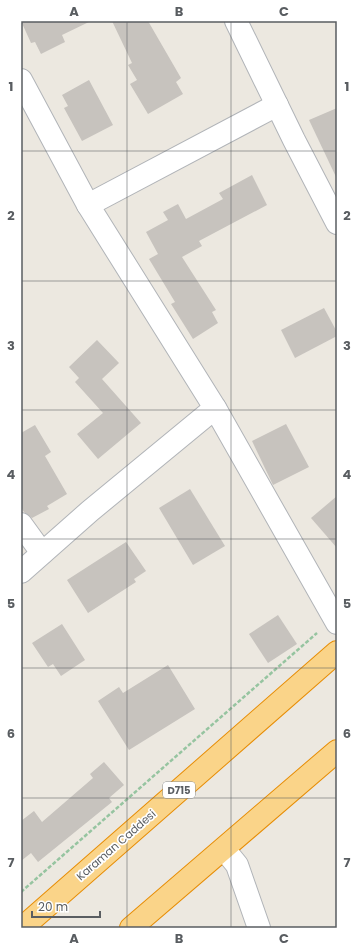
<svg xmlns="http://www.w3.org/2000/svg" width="358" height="949" font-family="Poppins,sans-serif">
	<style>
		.building { fill: #c7c3be }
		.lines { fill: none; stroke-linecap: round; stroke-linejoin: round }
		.minor-casing { stroke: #b1b4b8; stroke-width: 24 }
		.highway-casing { stroke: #e78d05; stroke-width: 24 }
		.path { stroke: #96c4a0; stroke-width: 2.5; stroke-dasharray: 4 2; stroke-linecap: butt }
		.minor { stroke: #fff; stroke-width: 22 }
		.highway { stroke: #fad489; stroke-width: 22 }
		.grid { fill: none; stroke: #595d61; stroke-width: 1; stroke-opacity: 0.55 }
		.labels { text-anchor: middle; stroke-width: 3.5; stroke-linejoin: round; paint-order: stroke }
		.shield { fill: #fff; stroke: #8b8e90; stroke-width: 1 }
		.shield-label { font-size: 10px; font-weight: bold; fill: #595d61 }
		.street-label { font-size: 11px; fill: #595d61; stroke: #fff }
		.neatline { fill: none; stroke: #595d61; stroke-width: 1.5 }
		.grid-label { font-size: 13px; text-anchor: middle; font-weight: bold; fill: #595d61 }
	</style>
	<rect width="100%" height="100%" fill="#ece8e0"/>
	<g class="building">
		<polygon points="21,21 91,21 62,35 65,42 41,54 35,42 31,43"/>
		<polygon points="112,21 148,21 181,78 176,82 183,94 148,114 130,84 137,80 128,65 132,63"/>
		<polygon points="89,80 113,125 82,141 64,108 68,106 62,95"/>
		<polygon points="337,108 337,179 309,120"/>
		<polygon points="252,175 267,205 199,241 202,246 182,257 216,310 212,312 218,323 193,339 171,304 175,302 149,259 158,254 146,232 168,220 163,212 178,204 186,219 223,199 219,193"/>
		<polygon points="324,308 337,332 337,336 295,358 281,330"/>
		<polygon points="97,340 119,363 102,379 141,423 98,459 77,434 103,413 75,382 79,378 69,367"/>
		<polygon points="286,424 309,467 273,485 252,441"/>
		<polygon points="35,425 51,452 45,456 67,494 47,506 49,509 32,518 24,512 21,507 21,433"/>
		<polygon points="190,489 225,546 193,565 159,508"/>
		<polygon points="337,496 337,548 311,518"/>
		<polygon points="126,542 146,571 134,579 136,582 88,613 67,580"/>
		<polygon points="278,615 297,644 268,663 249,634"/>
		<polygon points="62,624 85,660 61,676 53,664 48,667 32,643"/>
		<polygon points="168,665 195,709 129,750 98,701 119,687 123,693"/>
		<polygon points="104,762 124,785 109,798 112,802 38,862 31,853 21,861 21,821 34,811 42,822 93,778 90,774"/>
	</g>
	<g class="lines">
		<g class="minor-casing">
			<g id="minor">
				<polyline points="236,21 294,140 337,223"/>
				<polyline points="21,80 88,205 215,408 337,623"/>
				<polyline points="88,205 277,105"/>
				<polyline points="21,524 42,553"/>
				<polyline points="21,572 90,511 215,408"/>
				<polyline points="224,849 237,865 259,928"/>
			</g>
		</g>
		<g class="highway-casing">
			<g id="highway">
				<polyline points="22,928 337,652"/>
				<polyline points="131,928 337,751"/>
			</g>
		</g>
		<polyline class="path" points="21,892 317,633"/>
		<use href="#minor" class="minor"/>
		<use href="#highway" class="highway"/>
	</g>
	<path class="grid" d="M127,21V928M231,21V928M21,151H337M21,281H337M21,410H337M21,539H337M21,668H337M21,798H337"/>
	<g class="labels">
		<rect class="shield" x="163" y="782" width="32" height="16" rx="3"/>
		<g class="shield-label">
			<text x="179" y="794">D715</text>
		</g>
		<g class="street-label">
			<text transform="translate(116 845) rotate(-41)" y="4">Karaman Caddesi</text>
		</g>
	</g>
	<rect width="358" height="949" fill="none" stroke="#ffffff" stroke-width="44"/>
	<path d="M32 911v6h68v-6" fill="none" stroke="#595d61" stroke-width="2"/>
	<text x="38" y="911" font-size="12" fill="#595d61" stroke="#ffffff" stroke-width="3" paint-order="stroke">20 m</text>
	<rect x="22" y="22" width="314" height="905" class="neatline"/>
	<g class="grid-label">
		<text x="74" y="16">A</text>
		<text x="179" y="16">B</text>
		<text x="284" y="16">C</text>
		<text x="11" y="91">1</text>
		<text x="347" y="91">1</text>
		<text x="11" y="220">2</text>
		<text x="347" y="220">2</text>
		<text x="11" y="350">3</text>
		<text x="347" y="350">3</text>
		<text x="11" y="479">4</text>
		<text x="347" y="479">4</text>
		<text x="11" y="608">5</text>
		<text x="347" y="608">5</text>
		<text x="11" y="738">6</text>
		<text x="347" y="738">6</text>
		<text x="11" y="867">7</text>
		<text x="347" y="867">7</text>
		<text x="74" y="943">A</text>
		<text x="179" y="943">B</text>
		<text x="284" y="943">C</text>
	</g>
</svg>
